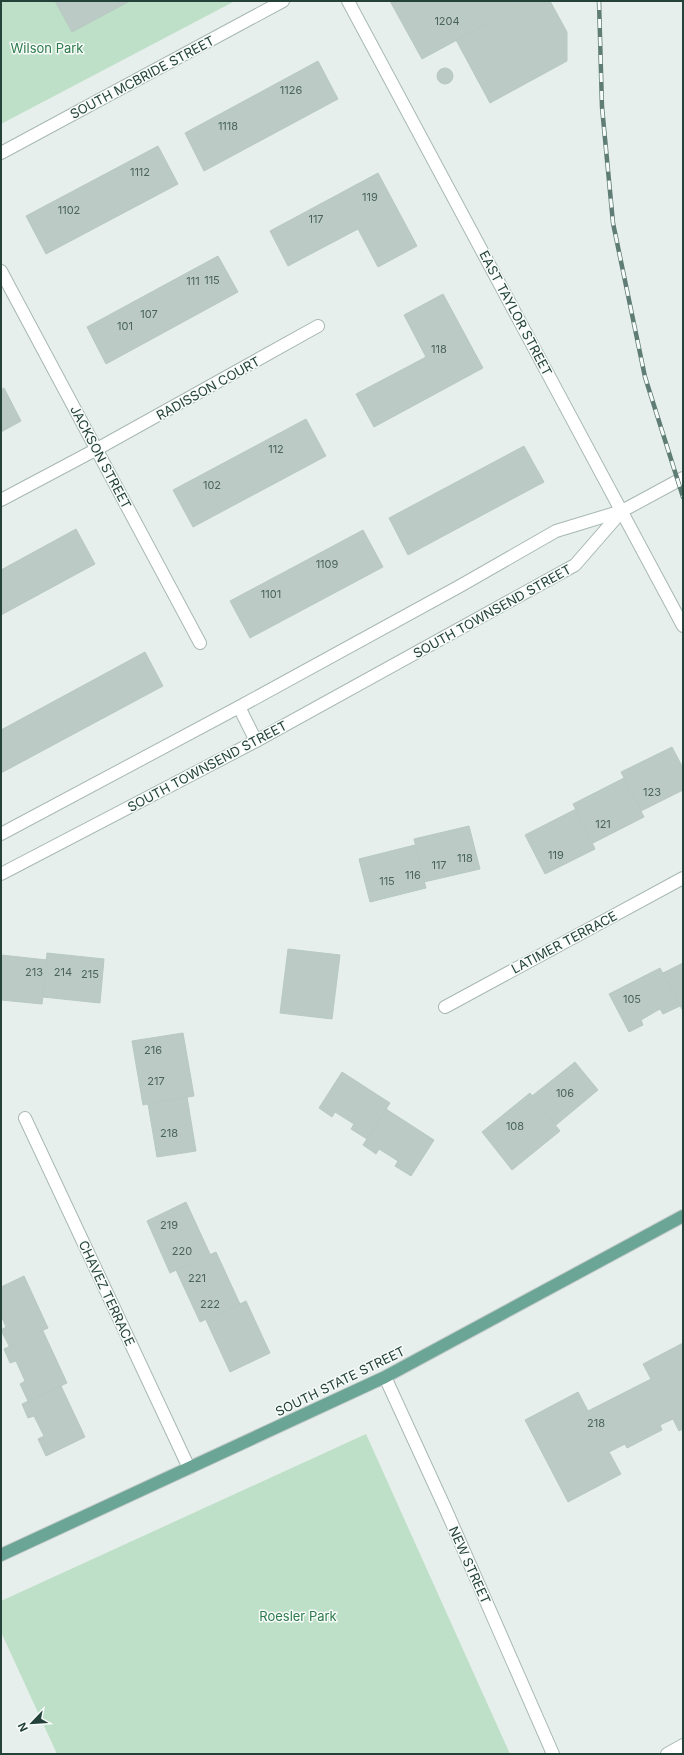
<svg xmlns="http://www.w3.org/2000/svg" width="684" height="1755" font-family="Inter,sans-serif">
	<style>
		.green { fill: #bfe0c8 }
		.building { fill: #bbcac4; stroke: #b8c9c2 }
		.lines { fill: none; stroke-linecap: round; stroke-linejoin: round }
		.minor-casing { stroke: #a8b8b2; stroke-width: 14 }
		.tertiary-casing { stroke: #a8b8b2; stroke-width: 14 }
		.primary-casing { stroke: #c2cac8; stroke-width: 14 }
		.minor { stroke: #fff; stroke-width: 12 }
		.tertiary { stroke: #fff; stroke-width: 12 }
		.primary { stroke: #6aa596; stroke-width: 12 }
		.rail-casing { stroke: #5f7d75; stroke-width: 4.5 }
		.rail { stroke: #f7fbf9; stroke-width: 3; stroke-dasharray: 9; stroke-linecap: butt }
		.labels { text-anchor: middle; stroke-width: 3; stroke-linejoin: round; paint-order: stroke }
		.number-label { font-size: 11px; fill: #4a645c }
		.park-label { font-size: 13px; fill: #2d7a4b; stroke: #f7fbf9 }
		.street-label { font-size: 13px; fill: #24423a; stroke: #f7fbf9 }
	</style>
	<rect width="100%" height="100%" fill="#e6efeb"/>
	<g class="green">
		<polygon points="1,1 235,1 1,124"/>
		<polygon points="366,1434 510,1754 57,1754 1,1632 1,1601"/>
	</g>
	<g class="building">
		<polygon points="55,1 130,1 72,32"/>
		<polygon points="390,1 529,1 422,59"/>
		<polygon points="529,1 550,1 567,32 567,61 490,103 456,40"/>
		<polygon points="318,61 338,99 204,171 185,133"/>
		<circle cx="445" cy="76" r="8"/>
		<polygon points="158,146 178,184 46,254 26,216"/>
		<polygon points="378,173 417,246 378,267 358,229 288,266 270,231"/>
		<polygon points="218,256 238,292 106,364 87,327"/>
		<polygon points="443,294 483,368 374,427 356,394 426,357 404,315"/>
		<polygon points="4,388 21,421 1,432 1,390"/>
		<polygon points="306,419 326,456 193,527 173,490"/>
		<polygon points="524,446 544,482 408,555 389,518"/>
		<polygon points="76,529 95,564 1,615 1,570"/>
		<polygon points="363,530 383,567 250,638 230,601"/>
		<polygon points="145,652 163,686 1,773 1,730"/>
		<polygon points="672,747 683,768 683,790 641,811 621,772"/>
		<polygon points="624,778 644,817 593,843 573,804"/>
		<polygon points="576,809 595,849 545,874 525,835"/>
		<polygon points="469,826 480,869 424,882 414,839"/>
		<polygon points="415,845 426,888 370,902 359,859"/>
		<polygon points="288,949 340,955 332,1019 280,1013"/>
		<polygon points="47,953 104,959 100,1003 43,997"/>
		<polygon points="1,955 47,960 42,1004 1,1000"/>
		<polygon points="683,963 683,1011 663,973"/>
		<polygon points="660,968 680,1006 663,1014 660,1009 641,1020 643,1025 629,1032 609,994"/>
		<polygon points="183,1033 194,1096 143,1105 132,1041"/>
		<polygon points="575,1062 598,1090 556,1125 532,1096"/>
		<polygon points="342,1072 390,1103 367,1139 351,1129 354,1124 335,1112 332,1117 319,1108"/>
		<polygon points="530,1093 560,1131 512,1170 482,1132"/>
		<polygon points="187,1097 196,1151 157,1157 148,1104"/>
		<polygon points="386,1109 434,1140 411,1176 395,1166 398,1161 379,1149 376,1154 363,1145"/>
		<polygon points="186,1202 210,1254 170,1273 147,1221"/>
		<polygon points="216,1252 240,1304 200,1322 176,1270"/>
		<polygon points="24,1276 48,1328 9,1346 1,1330 6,1327 1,1315 1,1287"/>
		<polygon points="246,1301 270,1353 230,1372 206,1320"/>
		<polygon points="43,1331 67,1383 28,1401 20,1384 25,1381 16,1361 10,1363 4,1349"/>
		<polygon points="683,1343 683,1429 679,1431 673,1419 660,1425 662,1430 627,1448 625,1444 609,1452 621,1474 568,1502 525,1420 578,1392 588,1411 651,1379 643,1364"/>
		<polygon points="61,1386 85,1437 46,1456 38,1439 44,1436 34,1416 28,1418 22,1404"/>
	</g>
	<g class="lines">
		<g class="minor-casing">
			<g id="minor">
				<polyline points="1,153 283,1"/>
				<polyline points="1,271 200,643"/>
				<polyline points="1,500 97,449 318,326"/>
				<polyline points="622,511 683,478"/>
				<polyline points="239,707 256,741"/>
				<polyline points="445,1007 683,878"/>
				<polyline points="25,1118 189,1468"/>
				<polyline points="385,1377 446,1510 553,1754"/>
				<polyline points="667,1754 683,1745"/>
			</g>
		</g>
		<g class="tertiary-casing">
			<g id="tertiary">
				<polyline points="348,1 683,626"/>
				<polyline points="1,834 239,707 460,586 556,531 622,511"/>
				<polyline points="1,874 256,741 575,565 622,511"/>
			</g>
		</g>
		<g class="primary-casing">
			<polyline id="primary" points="1,1555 385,1377 683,1216"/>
		</g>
		<use href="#minor" class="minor"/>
		<use href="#tertiary" class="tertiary"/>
		<use href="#primary" class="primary"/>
		<g class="rail-casing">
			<polyline id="rail" points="599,1 602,107 613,223 645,377 683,497"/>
		</g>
		<use href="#rail" class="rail"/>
	</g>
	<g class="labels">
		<g class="number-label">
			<text x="447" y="25">1204</text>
			<text x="291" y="94">1126</text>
			<text x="228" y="130">1118</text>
			<text x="140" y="176">1112</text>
			<text x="370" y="201">119</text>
			<text x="69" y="214">1102</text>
			<text x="316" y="223">117</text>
			<text x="212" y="284">115</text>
			<text x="193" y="285">111</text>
			<text x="149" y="318">107</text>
			<text x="125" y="330">101</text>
			<text x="439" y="353">118</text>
			<text x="276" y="453">112</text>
			<text x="212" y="489">102</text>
			<text x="327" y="568">1109</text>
			<text x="271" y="598">1101</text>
			<text x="652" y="796">123</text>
			<text x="603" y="828">121</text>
			<text x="556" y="859">119</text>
			<text x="465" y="862">118</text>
			<text x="439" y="869">117</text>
			<text x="413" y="879">116</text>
			<text x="387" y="885">115</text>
			<text x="34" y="976">213</text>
			<text x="63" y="976">214</text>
			<text x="90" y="978">215</text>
			<text x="632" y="1003">105</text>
			<text x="153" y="1054">216</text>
			<text x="156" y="1085">217</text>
			<text x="565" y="1097">106</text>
			<text x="515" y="1130">108</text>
			<text x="169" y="1137">218</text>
			<text x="169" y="1229">219</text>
			<text x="182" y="1255">220</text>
			<text x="197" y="1282">221</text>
			<text x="210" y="1308">222</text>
			<text x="596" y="1427">218</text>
		</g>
		<g class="park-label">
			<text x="47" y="53">Wilson Park</text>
			<text x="298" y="1621">Roesler Park</text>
		</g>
		<g class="street-label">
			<text transform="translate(142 77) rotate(-28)" y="5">SOUTH MCBRIDE STREET</text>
			<text transform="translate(516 313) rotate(62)" y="5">EAST TAYLOR STREET</text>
			<text transform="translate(208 388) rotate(-29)" y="5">RADISSON COURT</text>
			<text transform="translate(101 457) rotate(62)" y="5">JACKSON STREET</text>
			<text transform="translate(492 611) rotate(-29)" y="5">SOUTH TOWNSEND STREET</text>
			<text transform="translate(207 766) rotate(-28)" y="5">SOUTH TOWNSEND STREET</text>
			<text transform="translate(564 942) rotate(-28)" y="5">LATIMER TERRACE</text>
			<text transform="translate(107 1293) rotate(65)" y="5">CHAVEZ TERRACE</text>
			<text transform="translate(340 1381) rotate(-26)" y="5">SOUTH STATE STREET</text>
			<text transform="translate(470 1565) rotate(66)" y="5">NEW STREET</text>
		</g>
	</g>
	<rect width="684" height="1755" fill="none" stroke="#24423a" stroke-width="4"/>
	<g transform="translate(32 1723) rotate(245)" stroke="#f7fbf9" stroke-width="3" paint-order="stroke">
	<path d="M0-3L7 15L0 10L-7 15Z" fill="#24423a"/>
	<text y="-6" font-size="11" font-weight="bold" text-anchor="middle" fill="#24423a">N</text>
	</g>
</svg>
